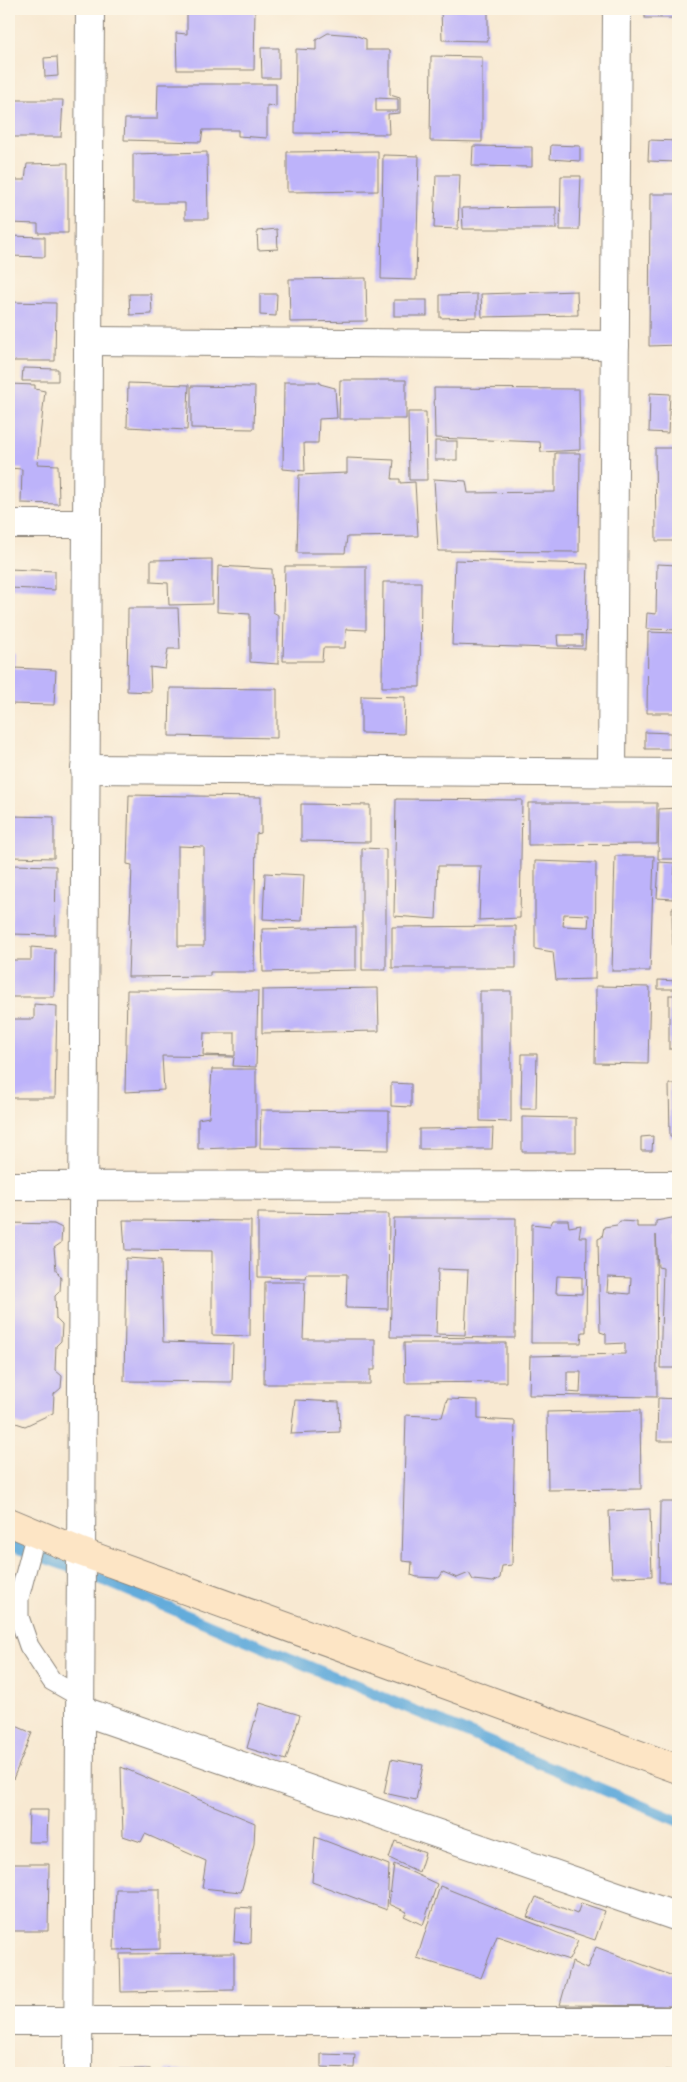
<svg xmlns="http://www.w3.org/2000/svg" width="687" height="2082" font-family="Mali,sans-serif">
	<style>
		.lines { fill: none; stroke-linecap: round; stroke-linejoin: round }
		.stream { stroke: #63acdb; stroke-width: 11 }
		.building { fill: #bdb3fa; fill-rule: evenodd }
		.lane-casing { stroke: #8a8277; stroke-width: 21 }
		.street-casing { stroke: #8a8277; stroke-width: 30 }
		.secondary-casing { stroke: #8a8277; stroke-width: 30 }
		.lane { stroke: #fff; stroke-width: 19 }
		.street { stroke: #fff; stroke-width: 28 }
		.secondary { stroke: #fde5c5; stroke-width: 28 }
	</style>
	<rect width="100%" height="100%" fill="#fcf5e5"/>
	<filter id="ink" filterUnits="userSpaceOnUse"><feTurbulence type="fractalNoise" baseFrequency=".02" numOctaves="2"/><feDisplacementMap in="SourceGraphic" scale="10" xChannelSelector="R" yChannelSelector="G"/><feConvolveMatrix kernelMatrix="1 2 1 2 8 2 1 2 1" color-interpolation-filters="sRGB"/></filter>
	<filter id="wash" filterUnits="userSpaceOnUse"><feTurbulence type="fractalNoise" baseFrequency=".0096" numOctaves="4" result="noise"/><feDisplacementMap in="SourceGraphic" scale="20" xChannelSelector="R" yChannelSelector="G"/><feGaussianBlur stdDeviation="1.12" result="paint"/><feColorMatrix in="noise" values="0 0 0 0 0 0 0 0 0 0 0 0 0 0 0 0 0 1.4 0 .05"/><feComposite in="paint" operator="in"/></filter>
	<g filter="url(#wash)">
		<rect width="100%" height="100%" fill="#f8e9d2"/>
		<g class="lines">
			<polyline class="stream" points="9,1545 81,1571 678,1821"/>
		</g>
		<g id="blocks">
			<g class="building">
				<polygon points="187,9 255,9 254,70 177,70 176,33 187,34"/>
				<polygon points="441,9 488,9 488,41 442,40"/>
				<rect x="645" y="9" width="33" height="9"/>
				<path d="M328,33L354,35L366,39V50H390V95L400,98V113L388,114L389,134L295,133L296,49L316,50V40ZM376,98L398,99V111H376Z"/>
				<polygon points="261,48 279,48 279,78 262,78"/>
				<polygon points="431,56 482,57 482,142 430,141"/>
				<polygon points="57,57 58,76 45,77 44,58"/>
				<polygon points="158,84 276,84 276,107 267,105 267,138 238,136 238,130 203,130 201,142 124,140 125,119 157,119"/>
				<polygon points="9,100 63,100 61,137 9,137"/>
				<polygon points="649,140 678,141 678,162 648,161"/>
				<polygon points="551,145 580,146 580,161 550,159"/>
				<polygon points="473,146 532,147 532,167 472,166"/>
				<polygon points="378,151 378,191 287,192 287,152"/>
				<polygon points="207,152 208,219 185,219 185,203 133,203 133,154"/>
				<polygon points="383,155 419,156 416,280 381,279"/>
				<polygon points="68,163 68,233 38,233 38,224 9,223 9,180 25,180 27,164"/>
				<polygon points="436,175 460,175 458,229 434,228"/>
				<polygon points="561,176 581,176 579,230 560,230"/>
				<polygon points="650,194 678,194 678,345 649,346"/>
				<polygon points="556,207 556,229 463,229 462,208"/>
				<polygon points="277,229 278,249 258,250 257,231"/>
				<polygon points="9,236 45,237 45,257 9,256"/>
				<polygon points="366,278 367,321 290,322 289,279"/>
				<polygon points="577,291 578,315 482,317 481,294"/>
				<polygon points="129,294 151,294 152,314 130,315"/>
				<polygon points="260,294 277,294 276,316 260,315"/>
				<polygon points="477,294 477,317 440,318 440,295"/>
				<rect x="394" y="300" width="33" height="16"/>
				<polygon points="9,302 56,303 55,361 9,361"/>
				<polygon points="23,368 58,369 58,381 22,381"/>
				<polygon points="340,380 406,380 406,419 339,419"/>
				<polygon points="284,382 320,382 320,384 335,388 337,418 319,419 318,443 304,443 305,471 283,469"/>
				<polygon points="128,383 189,385 187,430 127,427"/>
				<polygon points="9,384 35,385 35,389 45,391 37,464 58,465 59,504 21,503 22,469 9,468"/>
				<polygon points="191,386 255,387 254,429 191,428"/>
				<polygon points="434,388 579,389 580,450 541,452 540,442 435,438"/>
				<polygon points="650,393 670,394 668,433 649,432"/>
				<polygon points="408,412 426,412 427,480 409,480"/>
				<rect x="435" y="441" width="22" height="19"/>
				<polygon points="655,448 678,448 678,541 656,541"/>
				<polygon points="555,453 580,453 579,552 438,551 434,479 466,481 468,493 555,492"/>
				<polygon points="347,458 394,460 392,479 400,479 400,483 415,482 418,536 347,537 345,553 297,553 299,475 347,473"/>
				<polygon points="212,559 212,604 169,605 168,583 151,582 151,560"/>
				<path d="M455,560L588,564L585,649L452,645ZM557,635H582V646H558Z"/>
				<polygon points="657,564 678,565 678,630 646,629 647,613 656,614"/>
				<polygon points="218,566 272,569 273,612 278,615 278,664 250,662 250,614 217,612"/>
				<polygon points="285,566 366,566 366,630 346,629 345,648 323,648 322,661 283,661"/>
				<polygon points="9,569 55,571 55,590 9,588"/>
				<polygon points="383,582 421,582 420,687 382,687"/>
				<polygon points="128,608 178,608 180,649 168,649 165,669 150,667 151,692 127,691"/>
				<polygon points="648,632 678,633 678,713 647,713"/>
				<polygon points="9,652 15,653 14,668 56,670 54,705 9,704"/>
				<polygon points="170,688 277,689 277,738 169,736"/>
				<polygon points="361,696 405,697 404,734 361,733"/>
				<polygon points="645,732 671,733 671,749 645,749"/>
				<path d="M129,795L261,797V833L256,834L254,972H210V976L128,977L132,865L127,864ZM178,846L204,847V946H178Z"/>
				<polygon points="396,799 522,800 520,918 479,920 481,866 438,866 436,919 394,916"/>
				<polygon points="528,803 657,803 657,844 528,845"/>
				<polygon points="301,804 370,805 370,842 301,841"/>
				<polygon points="678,808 678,859 658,859 659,809"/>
				<polygon points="12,816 54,817 54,858 12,857"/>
				<polygon points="362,848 386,849 386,970 362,970"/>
				<polygon points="615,856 654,856 650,971 612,971"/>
				<path d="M535,861L596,863L595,979L556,980L553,952L535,949ZM564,914L589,915L588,927L563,926Z"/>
				<polygon points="659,862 675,863 673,899 657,898"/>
				<polygon points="12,865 56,866 55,935 11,934"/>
				<polygon points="265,873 304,875 302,921 263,919"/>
				<polygon points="672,908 678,908 678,970 673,970"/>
				<polygon points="516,926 516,968 392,968 392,927"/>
				<polygon points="356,927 356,970 263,972 262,929"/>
				<polygon points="31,947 55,949 54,997 9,997 9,960 31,960"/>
				<polygon points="658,980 678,981 678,989 658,989"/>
				<polygon points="596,986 650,987 648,1064 595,1063"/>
				<polygon points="378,988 379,1031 262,1033 262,990"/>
				<path d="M127,990L258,991L256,1067L233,1066L234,1057L162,1056L164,1090L125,1092ZM204,1033H235V1056L203,1055Z"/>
				<polygon points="480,991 511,991 511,1122 480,1121"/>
				<rect x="669" y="995" width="9" height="54"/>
				<polygon points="34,1004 57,1006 55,1098 9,1098 9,1019 34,1019"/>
				<polygon points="522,1054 537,1054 536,1109 521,1109"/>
				<polygon points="212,1069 256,1069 256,1147 198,1149 198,1119 209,1117"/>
				<polygon points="391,1083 411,1084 411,1107 391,1106"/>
				<polygon points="669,1084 678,1084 678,1137 670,1137"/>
				<polygon points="261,1110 389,1111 389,1150 260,1148"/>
				<polygon points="522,1117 576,1118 576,1152 522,1152"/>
				<polygon points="493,1128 492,1149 419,1149 419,1129"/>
				<polygon points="653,1136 652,1151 641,1151 641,1137"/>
				<polygon points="258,1213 389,1214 388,1309 346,1308 347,1274 306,1274 305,1278 258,1277"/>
				<path d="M677,1217L678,1368H660L663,1268L658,1267L656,1235L657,1397L529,1395L530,1356L625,1354V1343L606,1344V1334L600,1332L598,1239L602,1237L604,1227L617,1225L620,1221L637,1222V1227H656V1221ZM608,1277L631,1278L630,1294L607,1292ZM567,1372H581L580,1393L567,1392Z"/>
				<path d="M394,1218H516L515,1338L390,1337ZM438,1269L468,1270L465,1335L436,1334Z"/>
				<polygon points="123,1220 251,1221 250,1336 212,1335 212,1251 125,1250"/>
				<path d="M553,1220H568L569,1227L581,1225L579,1237H587L586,1332H582L581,1343H531L532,1224L550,1226ZM557,1276L582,1277V1294L556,1293Z"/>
				<polygon points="9,1223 54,1224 62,1228 61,1243 54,1248 56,1270 61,1277 60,1291 55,1296 56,1319 62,1325 61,1341 56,1346 55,1370 62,1376 61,1388 54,1394 53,1413 25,1426 10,1421 9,1419"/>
				<polygon points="126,1258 161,1260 163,1342 233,1344 232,1382 124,1381"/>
				<polygon points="265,1282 305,1282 303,1339 375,1339 375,1370 370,1370 370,1384 264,1384"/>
				<polygon points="404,1343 506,1343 506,1382 405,1383"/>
				<polygon points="658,1398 678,1399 678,1441 657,1441"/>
				<polygon points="447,1399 478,1400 478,1419 515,1421 512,1565 502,1566 500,1578 493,1582 473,1580 469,1573 457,1578 443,1572 439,1578 417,1577 411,1575 412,1562 402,1561 406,1415 442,1417"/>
				<polygon points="295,1400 339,1402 340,1432 291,1434"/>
				<polygon points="640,1410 641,1489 548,1490 547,1412"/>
				<polygon points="660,1502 678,1502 678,1582 659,1582"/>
				<polygon points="650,1509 652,1576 612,1577 609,1511"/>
				<polygon points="260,1703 300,1715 286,1760 247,1748"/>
				<polygon points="9,1723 32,1733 13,1779 9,1778"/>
				<polygon points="391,1759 423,1765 416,1800 384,1793"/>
				<polygon points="121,1767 255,1823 254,1844 241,1892 202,1888 206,1861 145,1834 141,1842 123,1836"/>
				<polygon points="29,1810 48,1810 47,1842 28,1842"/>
				<polygon points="315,1837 389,1865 387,1910 312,1882"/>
				<polygon points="395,1841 425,1853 419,1872 389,1858"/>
				<polygon points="9,1864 49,1864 48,1931 9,1931"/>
				<polygon points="394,1864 437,1884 423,1925 404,1916 407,1912 389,1904"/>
				<polygon points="440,1886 578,1941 569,1960 497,1936 481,1978 417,1958"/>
				<polygon points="116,1889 160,1889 160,1949 114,1950"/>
				<polygon points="536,1897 577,1914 581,1903 605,1911 595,1940 527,1917"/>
				<polygon points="236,1907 252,1908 251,1943 234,1942"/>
				<polygon points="596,1947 678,1978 674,2006 560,2005 572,1962 587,1969"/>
				<polygon points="234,1953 234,1990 121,1992 120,1954"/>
				<polygon points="321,2054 355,2055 354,2068 321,2067"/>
				<rect x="115" y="2069" width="35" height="4"/>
				<polygon points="166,2069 238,2072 238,2073 165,2073"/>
				<polygon points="665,2070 678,2071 678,2073 665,2073"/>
			</g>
		</g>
	</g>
	<g filter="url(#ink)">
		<use href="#blocks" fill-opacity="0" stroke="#8a8277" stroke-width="1"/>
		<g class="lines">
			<g class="lane-casing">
				<polyline id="lane" points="36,1533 19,1598 19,1617 29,1646 52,1681 80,1697"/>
			</g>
			<g class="street-casing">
				<g id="street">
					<polyline points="88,341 615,345"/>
					<polyline points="9,524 86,524"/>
					<polyline points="85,769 678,773"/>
					<polyline points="612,772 617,9"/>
					<polyline points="9,1186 678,1185"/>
					<polyline points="80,1710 678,1917"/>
					<polyline points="9,2021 678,2021"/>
					<polyline points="78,2073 90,9"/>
				</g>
			</g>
			<g class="secondary-casing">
				<polyline id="secondary" points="9,1522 81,1552 678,1769"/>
			</g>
			<use href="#lane" class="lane"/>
			<use href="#street" class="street"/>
			<use href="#secondary" class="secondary"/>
		</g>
	</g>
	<rect width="687" height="2082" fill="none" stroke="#fcf5e5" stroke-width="30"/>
</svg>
